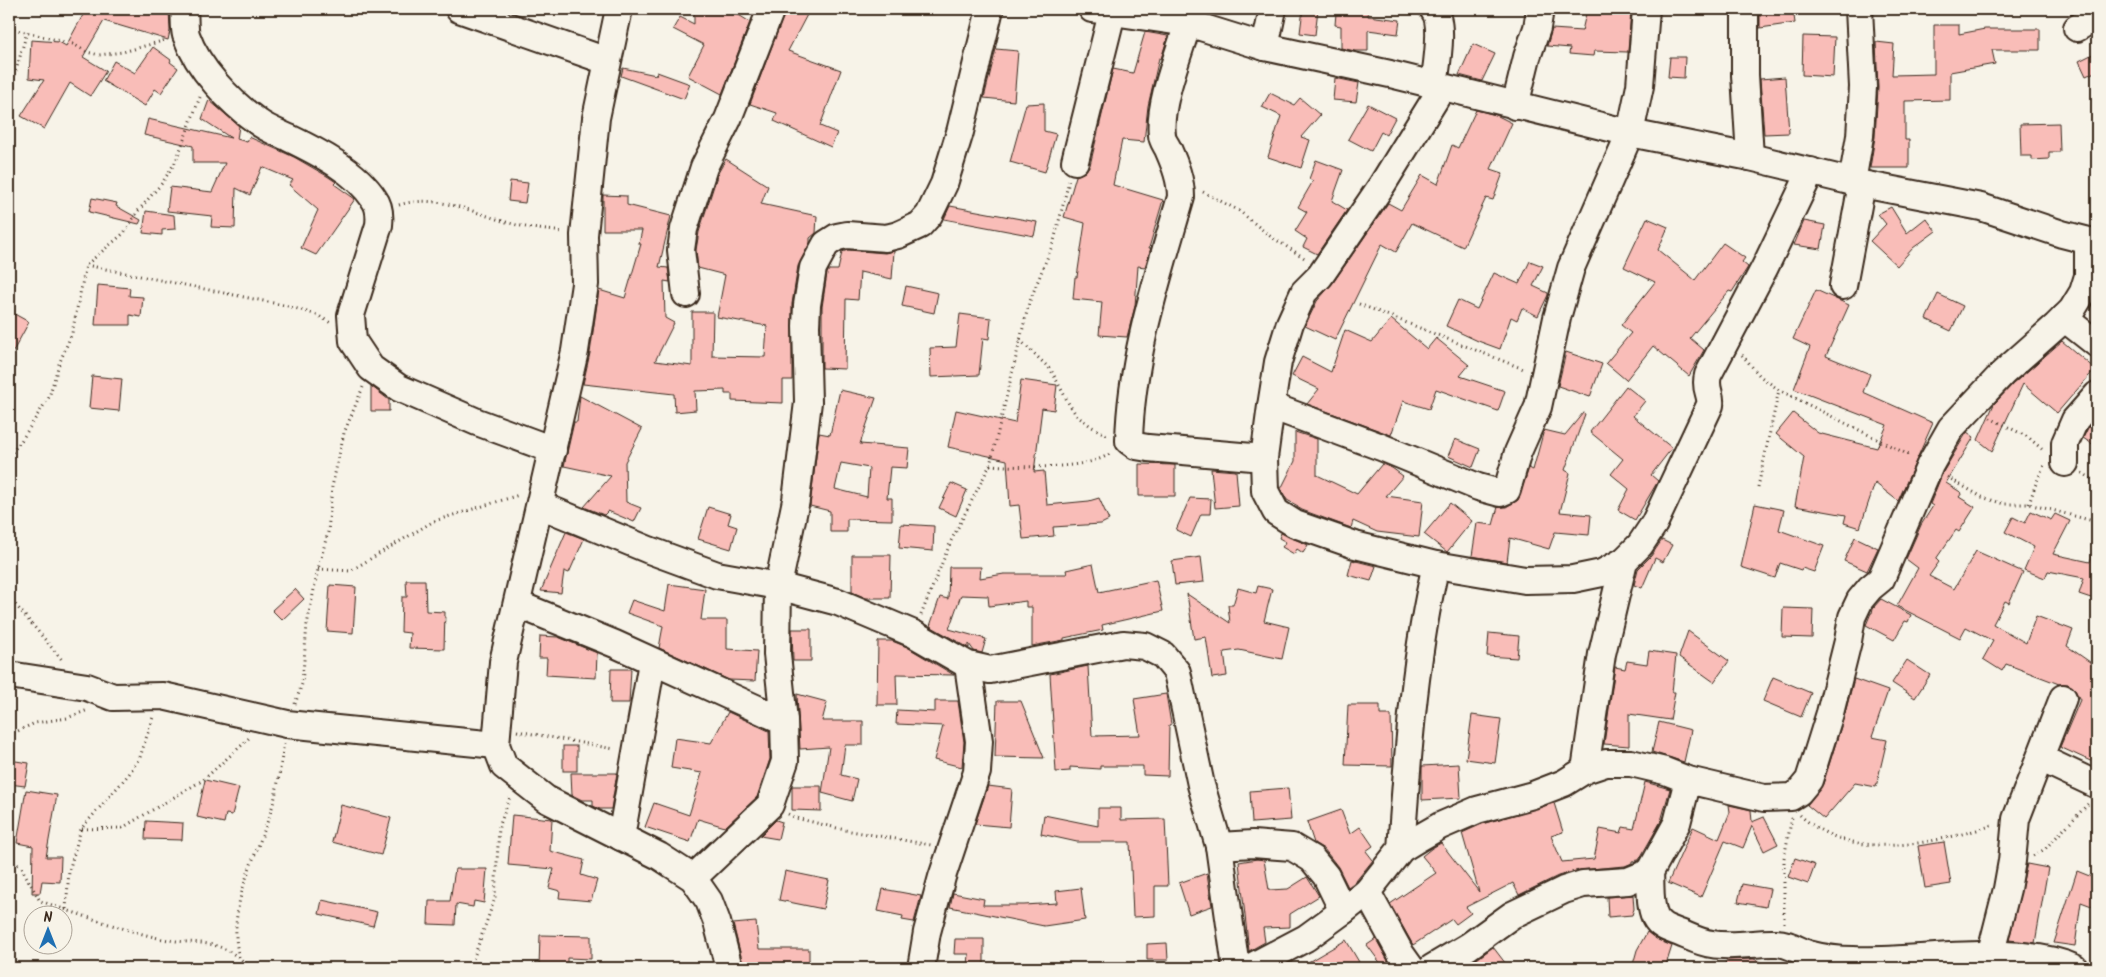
<svg xmlns="http://www.w3.org/2000/svg" width="2106" height="977" font-family="Kalam,sans-serif">
	<style>
		.building { fill: #f9bdb8; stroke: #3b2a1e; fill-rule: evenodd }
		.lines { fill: none; stroke-linecap: round; stroke-linejoin: round }
		.minor-casing { stroke: #3b2a1e; stroke-width: 30 }
		.path { stroke: #3b2a1e; stroke-width: 3; stroke-dasharray: 1 4; stroke-linecap: butt }
		.minor { stroke: #f7f3e8; stroke-width: 26 }
	</style>
	<rect width="100%" height="100%" fill="#f7f3e8"/>
	<filter id="ink" filterUnits="userSpaceOnUse"><feTurbulence type="fractalNoise" baseFrequency=".02" numOctaves="2"/><feDisplacementMap in="SourceGraphic" scale="10" xChannelSelector="R" yChannelSelector="G"/><feConvolveMatrix kernelMatrix="1 2 1 2 8 2 1 2 1" color-interpolation-filters="sRGB"/></filter>
	<g filter="url(#ink)">
		<g class="building">
			<polygon points="77,9 169,9 170,31 168,40 104,21 83,57 106,71 90,96 70,83 44,129 21,116 44,80 29,78 31,40 59,42 66,46 83,15 76,12"/>
			<polygon points="694,9 729,9 750,22 722,94 688,76 704,45 673,29 680,17 694,24"/>
			<polygon points="786,9 810,9 788,51 841,70 820,126 837,133 831,147 774,121 777,113 750,104"/>
			<polygon points="1303,9 1318,9 1315,35 1300,33"/>
			<polygon points="1341,9 1368,9 1368,16 1400,20 1398,34 1368,30 1368,51 1355,51 1341,48 1341,26 1335,25 1336,13 1341,13"/>
			<polygon points="1587,9 1631,9 1628,52 1594,51 1593,56 1569,54 1570,48 1547,46 1552,29 1582,31"/>
			<polygon points="1760,9 1793,9 1795,23 1760,28"/>
			<polygon points="1934,25 1959,25 1959,34 1985,29 2040,29 2040,50 1992,50 1995,64 1950,72 1950,100 1905,101 1905,140 1909,140 1909,168 1870,168 1875,137 1878,88 1876,42 1894,44 1892,75 1934,74"/>
			<polygon points="1145,32 1168,36 1161,59 1159,58 1148,106 1144,142 1122,140 1113,185 1163,200 1149,248 1151,248 1145,267 1138,266 1135,306 1127,337 1099,335 1102,302 1073,299 1075,277 1077,277 1085,223 1064,217 1076,176 1085,172 1090,165 1113,69 1133,73"/>
			<polygon points="1803,36 1835,37 1833,77 1802,75"/>
			<polygon points="1473,44 1495,54 1482,81 1459,75"/>
			<polygon points="153,47 171,60 170,62 178,68 161,93 155,89 145,106 103,81 114,61 135,73"/>
			<polygon points="996,49 1018,51 1014,101 984,98"/>
			<polygon points="2097,52 2097,71 2086,76 2079,61"/>
			<polygon points="1670,57 1685,57 1684,78 1668,77"/>
			<polygon points="623,68 656,75 657,72 690,84 684,99 621,76"/>
			<polygon points="1785,77 1789,133 1764,134 1760,79"/>
			<polygon points="1335,78 1359,83 1356,102 1333,100"/>
			<polygon points="1270,93 1294,105 1300,98 1320,115 1301,137 1310,140 1301,168 1268,157 1281,116 1262,107"/>
			<polygon points="209,100 239,126 237,139 247,142 249,137 294,157 327,176 336,182 334,184 355,199 316,255 301,248 318,210 289,185 293,180 262,167 250,195 236,188 235,228 211,227 212,216 167,211 170,187 212,192 225,163 193,163 193,146 144,135 148,119 231,138 202,119"/>
			<polygon points="1044,103 1044,131 1056,134 1045,172 1010,162 1026,104"/>
			<polygon points="1368,104 1395,118 1386,135 1381,132 1371,151 1348,139"/>
			<polygon points="1476,110 1496,115 1512,123 1491,169 1503,173 1493,200 1486,198 1463,247 1412,223 1396,252 1382,244 1335,340 1305,326 1317,301 1332,284 1388,203 1401,210 1422,175 1438,184 1452,145 1458,148"/>
			<polygon points="2059,123 2060,152 2049,152 2049,159 2032,160 2032,156 2021,156 2020,124"/>
			<polygon points="726,159 768,186 761,204 817,216 816,233 810,238 810,243 798,266 792,304 792,380 783,380 783,403 732,401 732,394 725,394 725,390 695,391 696,410 675,412 674,394 583,384 590,353 599,290 625,298 641,244 639,244 642,230 603,230 603,195 627,196 627,205 671,216 659,267 668,268 670,282 664,281 665,318 674,323 655,361 692,366 692,312 713,312 712,356 765,357 767,326 717,317 725,275 698,268 696,250 699,232 718,173"/>
			<polygon points="1316,160 1343,170 1332,201 1347,210 1317,254 1303,247 1307,239 1295,231 1307,212 1298,207 1313,181 1309,179"/>
			<polygon points="510,181 528,183 525,203 508,201"/>
			<polygon points="92,198 117,203 116,206 141,220 139,224 89,212"/>
			<polygon points="950,206 1037,222 1034,236 944,219"/>
			<polygon points="1891,207 1907,233 1926,218 1936,231 1913,248 1897,266 1870,241 1886,224 1878,214"/>
			<polygon points="146,211 174,215 175,229 162,230 162,235 143,233"/>
			<polygon points="1647,218 1668,227 1658,250 1695,280 1723,243 1745,258 1742,262 1748,267 1732,292 1729,291 1690,338 1704,350 1689,376 1653,346 1626,380 1606,363 1631,333 1621,325 1655,282 1624,267"/>
			<polygon points="1804,221 1825,225 1821,249 1794,245"/>
			<polygon points="848,250 885,253 894,251 892,279 860,272 858,300 846,299 845,369 822,368 822,307 827,273 829,270 838,270 842,252"/>
			<polygon points="1530,261 1543,266 1533,286 1548,293 1548,295 1538,316 1522,308 1517,320 1511,317 1500,349 1478,341 1446,326 1458,300 1477,309 1494,273 1519,284"/>
			<polygon points="98,285 130,288 129,296 143,297 141,317 130,315 130,325 95,325"/>
			<polygon points="906,286 938,293 934,313 902,306"/>
			<polygon points="1816,290 1849,305 1826,356 1870,374 1863,392 1933,423 1898,501 1875,483 1860,528 1844,523 1846,515 1795,506 1804,457 1776,434 1793,413 1818,433 1877,448 1887,425 1794,389 1810,347 1793,339"/>
			<polygon points="1938,294 1963,306 1951,331 1926,319"/>
			<polygon points="9,311 29,322 9,359"/>
			<polygon points="960,314 991,318 989,339 983,338 979,375 931,377 930,348 956,347"/>
			<polygon points="1391,319 1427,349 1436,338 1469,365 1460,376 1505,391 1498,411 1436,389 1429,409 1403,401 1391,435 1307,404 1319,389 1292,376 1302,357 1331,372 1345,330 1372,342"/>
			<polygon points="2062,341 2095,369 2057,413 2023,384 1992,451 1978,440 1994,404 2013,384"/>
			<polygon points="1566,352 1602,364 1590,397 1558,386"/>
			<polygon points="92,376 122,379 119,411 89,408"/>
			<polygon points="1021,380 1057,385 1054,410 1042,408 1034,472 1044,471 1047,505 1089,501 1099,498 1109,520 1101,524 1053,527 1054,536 1023,539 1019,505 1010,506 1007,460 948,447 956,410 1015,423"/>
			<polygon points="371,386 389,400 389,411 371,411"/>
			<polygon points="1626,386 1645,401 1633,416 1672,448 1651,475 1658,481 1635,520 1618,510 1629,489 1611,474 1623,459 1590,432"/>
			<path d="M840,390L876,398L860,444L909,448L907,468L890,467L887,498H892V520L847,519V532H830V511L810,506L819,433L830,435ZM841,463L869,468L867,497L835,489Z"/>
			<polygon points="580,396 642,429 625,462 626,502 641,508 634,522 608,511 604,515 584,507 611,476 564,466 574,422 577,422"/>
			<polygon points="1583,413 1585,414 1565,470 1570,473 1560,512 1591,515 1589,535 1555,532 1549,549 1510,538 1507,562 1472,556 1477,523 1493,525 1498,507 1506,507 1518,500 1529,468 1533,470 1544,430 1565,435"/>
			<polygon points="2097,417 2097,447 2083,438 2088,428"/>
			<polygon points="1295,432 1317,439 1317,475 1357,494 1382,464 1392,468 1403,476 1386,496 1423,501 1419,537 1377,532 1353,521 1351,528 1302,510 1297,507 1298,506 1287,500 1281,489 1295,461"/>
			<polygon points="1967,432 1974,437 1946,483 1962,493 1959,497 1975,507 1959,532 1956,530 1936,559 1939,562 1929,576 1954,589 1976,551 2023,572 2009,603 2005,601 1993,624 2026,643 2036,616 2073,630 2067,646 2097,667 2097,764 2060,747 2080,700 2074,688 2068,684 2059,684 2006,664 2002,671 1983,659 1993,641 1966,627 1960,638 1897,606 1918,568 1906,559 1921,525 1933,506 1930,504 1943,472"/>
			<polygon points="1455,439 1480,449 1473,467 1448,456"/>
			<polygon points="1139,464 1175,465 1175,496 1139,496"/>
			<polygon points="1211,469 1236,471 1239,506 1215,508"/>
			<polygon points="951,483 967,490 956,516 939,508"/>
			<polygon points="1190,498 1211,499 1210,514 1201,514 1191,537 1176,530"/>
			<polygon points="1450,503 1472,521 1447,552 1424,534"/>
			<polygon points="1755,504 1784,510 1779,530 1824,546 1814,572 1802,568 1801,570 1780,563 1775,578 1741,567"/>
			<polygon points="708,507 731,514 728,524 737,527 731,549 698,539"/>
			<polygon points="2031,511 2051,520 2055,514 2070,521 2053,554 2090,562 2095,548 2097,548 2097,600 2079,594 2084,578 2048,571 2045,578 2024,570 2034,547 2005,532 2013,517 2025,523"/>
			<polygon points="901,524 934,526 933,551 899,548"/>
			<polygon points="566,532 584,539 569,573 564,571 561,593 541,591"/>
			<polygon points="1281,533 1308,545 1303,553 1297,549 1294,554 1282,547 1286,542 1279,538"/>
			<polygon points="1855,537 1878,548 1867,571 1844,561"/>
			<polygon points="1662,540 1672,545 1663,562 1655,558 1642,588 1634,585 1638,569 1651,556"/>
			<polygon points="852,555 891,555 890,598 866,598 852,592"/>
			<polygon points="1201,557 1204,582 1175,585 1172,561"/>
			<polygon points="1352,560 1376,566 1371,581 1348,575"/>
			<polygon points="1093,564 1099,592 1156,580 1163,611 1102,625 1103,630 1064,638 1064,640 1032,646 1032,607 1026,607 1026,601 989,606 988,596 961,595 949,629 986,639 982,653 974,651 969,644 969,648 930,626 940,597 948,599 949,567 981,567 980,578 1004,574 1067,574 1066,570"/>
			<polygon points="406,580 425,580 426,611 445,612 444,649 409,648 410,633 401,632 402,597 407,597"/>
			<polygon points="669,584 705,589 701,620 727,620 727,649 757,651 755,681 729,680 659,648 663,626 627,613 632,600 665,611"/>
			<polygon points="330,585 356,587 353,633 327,631"/>
			<polygon points="1258,586 1272,589 1264,621 1289,627 1282,659 1239,650 1224,652 1227,676 1212,678 1206,637 1194,639 1187,594 1230,623 1228,605 1233,605 1238,588 1256,593"/>
			<polygon points="295,589 304,599 282,620 272,610"/>
			<polygon points="1881,599 1911,615 1908,622 1905,621 1894,640 1866,625 1871,613 1872,613 1873,608"/>
			<polygon points="1783,608 1813,609 1812,638 1782,637"/>
			<polygon points="792,629 811,629 811,661 793,661"/>
			<polygon points="1688,631 1729,661 1714,682 1679,657"/>
			<polygon points="1489,633 1519,636 1517,658 1487,656"/>
			<polygon points="540,636 558,637 597,653 596,678 546,675 547,658 539,658"/>
			<polygon points="878,641 892,641 907,647 954,675 896,674 897,705 877,705"/>
			<polygon points="1649,651 1676,655 1672,692 1675,692 1670,720 1629,714 1629,746 1604,744 1615,667 1625,669 1627,661 1647,664"/>
			<polygon points="1907,660 1930,675 1915,698 1892,683"/>
			<polygon points="1088,666 1092,736 1140,735 1134,699 1166,694 1171,724 1169,725 1168,776 1143,775 1143,766 1100,766 1100,769 1070,767 1070,771 1056,772 1050,674"/>
			<polygon points="611,669 631,669 629,703 610,703"/>
			<polygon points="1773,677 1811,693 1801,717 1763,701"/>
			<polygon points="1854,679 1888,691 1872,737 1887,740 1876,787 1855,783 1824,819 1807,805 1823,784 1844,717"/>
			<polygon points="797,694 827,702 822,721 863,721 863,745 845,745 841,775 857,779 852,801 822,793 829,747 800,749"/>
			<polygon points="935,701 958,701 964,742 962,767 934,760 943,726 896,724 897,710 935,712"/>
			<polygon points="997,701 1021,701 1044,758 995,757"/>
			<polygon points="1348,705 1380,705 1380,715 1391,715 1392,766 1345,765"/>
			<polygon points="728,712 769,731 770,759 757,797 725,827 698,819 690,842 645,827 654,803 689,815 702,773 671,768 675,738 711,743"/>
			<polygon points="1472,715 1501,719 1495,763 1466,759"/>
			<polygon points="1659,722 1691,730 1684,762 1652,752"/>
			<rect x="563" y="746" width="14" height="25"/>
			<polygon points="9,760 29,763 25,786 9,784"/>
			<polygon points="1459,764 1461,798 1422,800 1422,766"/>
			<polygon points="571,773 617,773 611,809 600,809 593,806 593,800 582,800 572,795"/>
			<polygon points="205,780 239,788 232,815 226,814 224,823 197,817"/>
			<polygon points="1645,782 1670,789 1661,821 1639,860 1632,861 1632,863 1625,866 1579,870 1558,876 1519,895 1513,883 1466,907 1471,913 1456,924 1452,919 1413,945 1390,904 1436,873 1422,856 1432,848 1441,843 1479,892 1462,833 1482,824 1554,803 1563,832 1551,836 1562,862 1594,859 1600,829 1621,833 1623,827 1634,829"/>
			<polygon points="792,786 821,786 821,811 792,810"/>
			<polygon points="988,786 1012,789 1009,827 975,824"/>
			<polygon points="1288,788 1291,820 1252,823 1250,791"/>
			<polygon points="26,790 57,795 46,857 61,857 60,882 42,881 40,893 32,893 33,846 17,843"/>
			<polygon points="341,805 391,818 381,855 332,842"/>
			<polygon points="1729,805 1751,810 1752,822 1764,817 1778,844 1764,851 1752,826 1743,848 1725,841 1701,897 1668,883 1693,827 1719,839 1730,812"/>
			<polygon points="1098,808 1121,808 1121,820 1165,819 1168,886 1155,886 1155,916 1133,917 1130,842 1077,842 1041,834 1044,815 1098,826"/>
			<polygon points="1341,810 1350,834 1360,827 1373,846 1366,851 1373,860 1356,881 1348,887 1338,867 1324,849 1314,843 1307,822"/>
			<polygon points="512,815 552,819 550,851 584,860 581,875 597,880 591,901 559,898 560,891 549,888 554,869 508,865"/>
			<polygon points="776,820 782,822 778,839 760,836"/>
			<polygon points="146,821 183,823 182,840 145,839"/>
			<polygon points="1944,842 1951,884 1925,888 1918,846"/>
			<polygon points="1795,858 1815,865 1808,884 1788,877"/>
			<polygon points="1257,859 1264,860 1269,890 1288,889 1307,877 1319,896 1290,914 1290,927 1263,928 1265,942 1249,951 1239,862"/>
			<polygon points="2027,864 2048,868 2035,943 2009,940"/>
			<polygon points="455,869 487,869 484,903 474,901 473,907 456,904 455,925 428,924 429,901 450,901"/>
			<polygon points="785,871 829,880 823,909 779,900"/>
			<polygon points="2077,871 2097,879 2097,908 2081,902 2075,946 2054,943"/>
			<polygon points="1207,873 1212,906 1189,914 1179,883"/>
			<polygon points="1742,884 1770,889 1766,907 1738,902"/>
			<polygon points="1081,888 1085,920 1044,926 950,907 953,893 984,899 983,905 1024,905 1057,903 1056,891"/>
			<polygon points="883,889 921,896 914,922 902,920 903,916 878,911"/>
			<polygon points="1633,895 1634,909 1632,915 1608,917 1607,897"/>
			<polygon points="322,900 377,912 373,926 319,914"/>
			<polygon points="756,922 759,949 809,949 809,968 744,968 733,924"/>
			<polygon points="1647,932 1658,940 1672,946 1665,968 1632,968 1637,950"/>
			<polygon points="540,935 591,936 591,959 567,958 567,968 539,968"/>
			<polygon points="955,939 984,939 984,966 968,966 969,954 954,954"/>
			<polygon points="1376,939 1392,968 1384,968 1367,945"/>
			<polygon points="1346,940 1359,962 1349,968 1298,968"/>
			<polygon points="1167,943 1168,960 1147,960 1147,944"/>
			<polygon points="1493,947 1509,968 1461,968 1477,959"/>
			<polygon points="1754,959 1772,968 1722,968 1727,960"/>
		</g>
		<g class="lines">
			<g class="minor-casing">
				<g id="minor">
					<path d="M184,9C185,17 184,27 186,35C198,69 230,102 258,122C267,129 279,133 289,138C318,152 356,171 374,199C380,207 380,216 379,225L351,315L353,341L371,368L399,388L477,422L553,450"/>
					<polyline points="459,9 607,61"/>
					<polyline points="619,9 596,118 584,235 585,284 575,351 503,662 496,745 504,766 546,799 659,856 693,878 709,901 717,922 729,968"/>
					<polyline points="1092,9 1188,23 1265,47 1390,74 1630,133 1750,157 1862,184 1981,207 2062,234 2097,243"/>
					<path d="M1433,9C1445,23 1436,68 1434,86"/>
					<polyline points="1745,9 1745,75 1750,157"/>
					<path d="M1188,23C1179,54 1158,104 1162,135C1162,140 1166,145 1168,149C1175,165 1181,180 1181,197C1158,277 1131,357 1129,441L1136,446L1148,448L1264,458"/>
					<polyline points="2077,28 2097,16"/>
					<polyline points="1265,47 1273,9"/>
					<polyline points="1442,88 1382,185 1344,241 1320,276 1304,292 1290,323 1278,362 1271,406 1264,458 1265,491 1276,512 1295,524 1355,545 1436,565 1525,580 1573,579 1602,573 1624,561"/>
					<polyline points="1515,106 1527,57 1537,28 1540,9"/>
					<polyline points="1075,161 1112,13"/>
					<polyline points="1852,182 1860,136 1863,87 1859,9"/>
					<polyline points="1843,286 1862,184"/>
					<polyline points="686,294 681,250 684,229 704,167 728,119 771,9"/>
					<polyline points="2064,318 2097,344"/>
					<polyline points="1271,406 1381,447 1478,487 1500,493 1507,490 1518,452 1538,407 1557,318 1571,268 1630,133 1640,86 1646,9"/>
					<polyline points="2065,463 2065,443 2075,420 2097,395"/>
					<polyline points="540,505 649,550 717,575 778,586 838,602 914,634 968,665 990,670 1123,644 1145,646 1163,655 1177,672 1201,785 1219,846 1236,968"/>
					<polyline points="517,604 615,644 784,721"/>
					<polyline points="9,675 87,687 113,697 163,696 287,724 496,745"/>
					<polyline points="2040,758 2097,785"/>
					<path d="M1585,770L1602,654L1624,561L1640,545L1654,524L1710,405C1712,394 1704,390 1708,375L1765,267L1811,171"/>
					<polyline points="621,837 652,662"/>
					<polyline points="1219,846 1253,844 1292,847 1312,859 1326,876 1343,911"/>
					<path d="M1401,849C1408,754 1414,658 1436,565"/>
					<path d="M1650,872C1651,886 1649,904 1655,917C1660,927 1670,929 1680,933C1690,937 1701,943 1712,944C1733,948 1755,942 1776,943C1788,943 1797,950 1808,954C1823,958 1837,960 1853,960C1917,963 2017,942 2074,968"/>
					<polyline points="693,878 770,805 785,761 784,721 777,654 778,586 796,500 808,402 806,326 807,305 813,268 826,244 837,237 847,235 886,238 898,235 920,225 929,215 944,184 960,132 990,9"/>
					<polyline points="1367,892 1401,954 1411,968"/>
					<polyline points="921,968 927,932 942,877 977,772 979,741 968,665"/>
					<polyline points="1249,968 1306,938 1343,911 1367,892 1401,849 1419,838 1440,826 1477,810 1533,795 1564,783 1585,770 1606,763 1631,763 1665,771 1688,780 1764,798 1791,797 1799,792 1809,780 1830,713 1848,641 1852,617 1860,600 1870,588 1881,579 1930,465 1951,428 2003,373 2056,326 2072,310 2083,292 2088,276 2088,241"/>
					<polyline points="1432,968 1469,946 1512,915 1564,890 1583,884 1628,881 1650,872 1677,823 1688,780"/>
					<polyline points="1991,968 1990,956 2007,889 2012,861 2016,819 2063,698"/>
				</g>
			</g>
			<g class="path">
				<polyline points="9,28 73,44 87,52 99,55 123,52 166,40"/>
				<polyline points="9,95 27,32"/>
				<polyline points="1203,192 1238,210 1270,236 1306,259"/>
				<path d="M399,205C440,192 481,217 521,226C534,229 549,230 563,232"/>
				<polyline points="86,265 288,306 317,315 331,323"/>
				<polyline points="1359,304 1526,370"/>
				<polyline points="1020,340 1051,370 1069,404 1077,416 1092,427 1109,436"/>
				<polyline points="1742,355 1760,376 1779,390 1911,456"/>
				<polyline points="1990,418 2028,437 2044,451"/>
				<polyline points="9,456 21,441 49,397 59,364 72,333 86,265 124,233 138,211 162,183 176,161 200,97"/>
				<path d="M990,465C1019,467 1090,471 1112,452"/>
				<polyline points="2082,473 2097,482"/>
				<polyline points="1947,477 1982,497 2004,504 2029,504 2097,522"/>
				<polyline points="1758,487 1779,390"/>
				<polyline points="2029,504 2035,486 2044,465"/>
				<polyline points="318,569 350,571 434,521 519,495"/>
				<polyline points="9,597 63,661"/>
				<polyline points="921,615 951,541 990,465 1029,303 1054,241 1069,181"/>
				<polyline points="295,704 302,684 307,625 318,569 328,532 332,487 344,433 363,387"/>
				<polyline points="517,731 614,749"/>
				<polyline points="9,735 35,723 67,718 88,710"/>
				<polyline points="788,814 796,818 845,830 931,845"/>
				<path d="M1800,815C1852,864 1934,843 1994,825"/>
				<polyline points="82,829 122,828 203,780 242,745 249,738"/>
				<polyline points="2033,856 2045,849 2088,804"/>
				<path d="M9,859L21,867L40,901C78,914 118,928 158,938C197,947 217,934 250,968"/>
				<polyline points="66,909 69,871 81,829 129,774 140,757 153,717"/>
				<polyline points="1784,923 1784,858 1792,817"/>
				<path d="M239,957C225,902 262,849 275,797C279,779 281,761 284,743"/>
				<polyline points="470,968 495,898 499,827 510,797"/>
			</g>
			<use href="#minor" class="minor"/>
		</g>
	</g>
	<rect width="2106" height="977" fill="none" stroke="#f7f3e8" stroke-width="30"/>
	<rect x="15" y="15" width="2076" height="947" fill="none" stroke="#3b2a1e" stroke-width="2" filter="url(#ink)"/>
	<g transform="translate(48 930)"><circle r="24" fill="#f7f3e8" stroke="#aca397"/>
	<path d="M0-4L9 19L0 12L-9 19Z" fill="#1f6fb2"/>
	<text y="-8" font-size="14" font-weight="bold" text-anchor="middle" fill="#3b2a1e">N</text>
	</g>
</svg>
